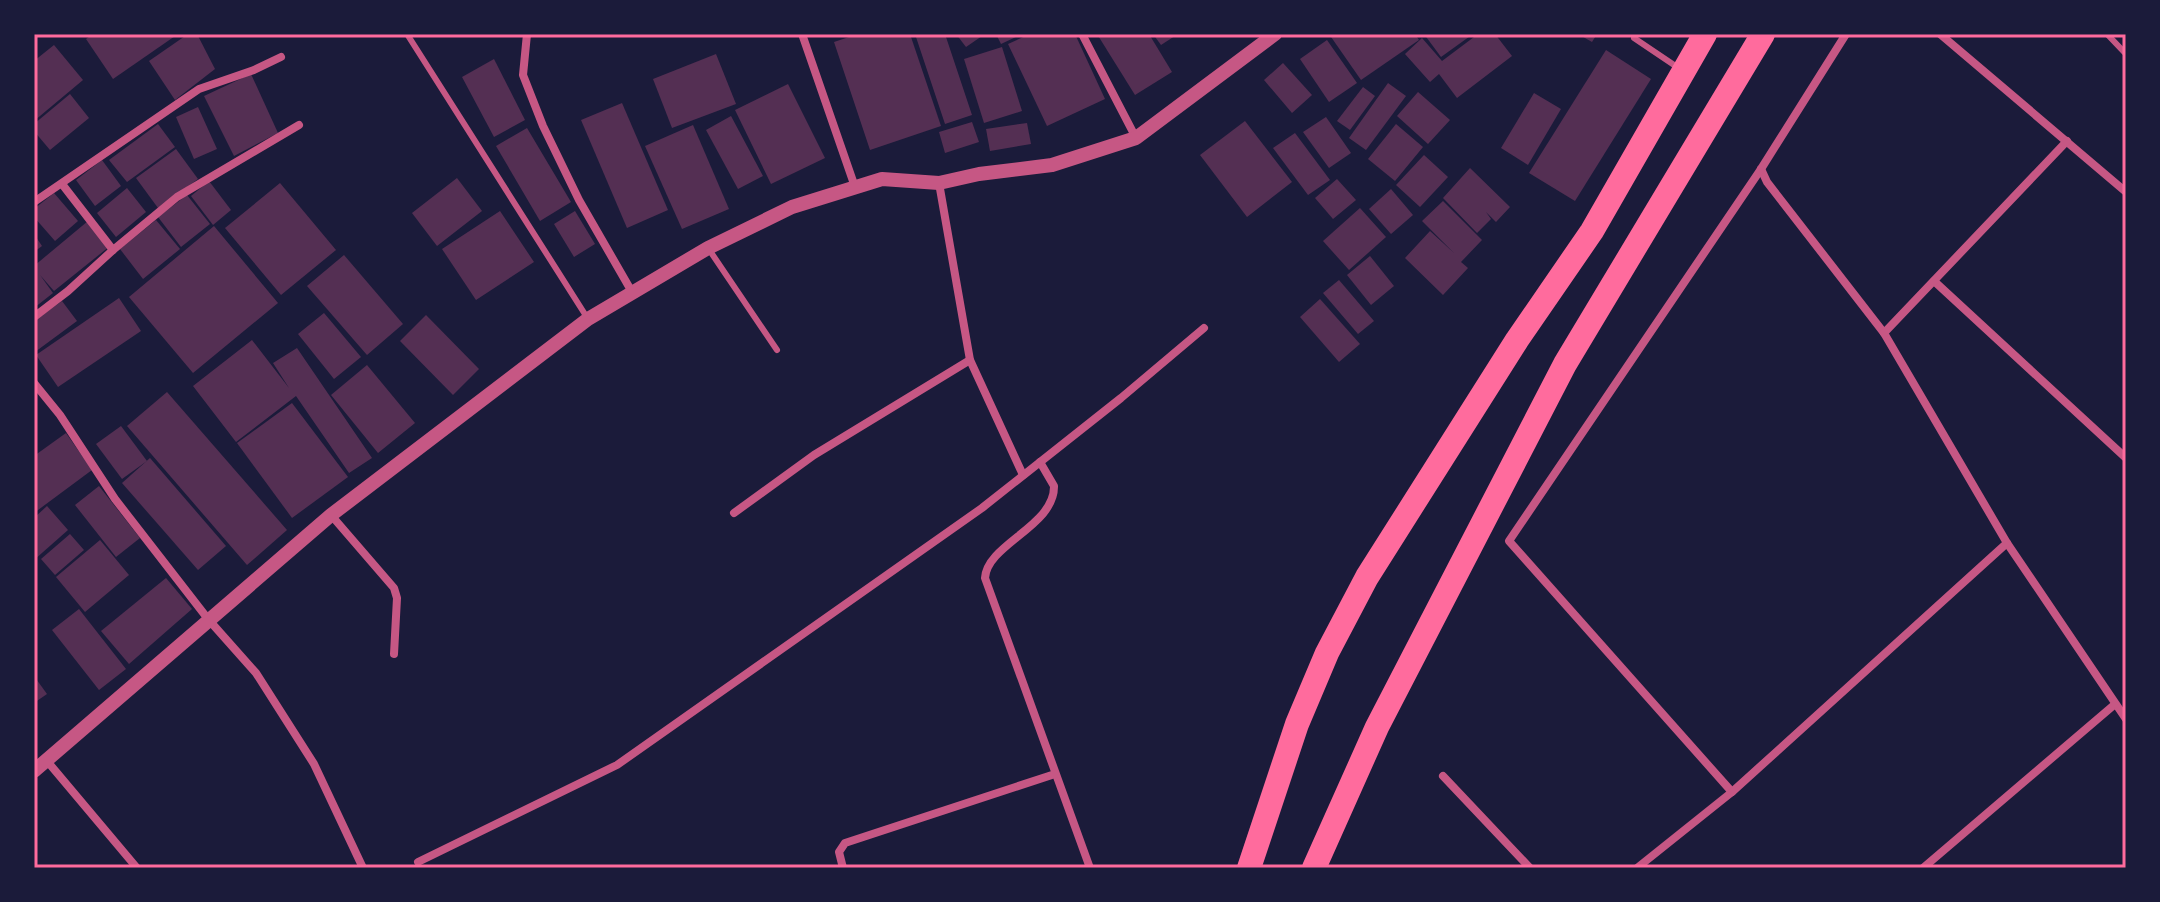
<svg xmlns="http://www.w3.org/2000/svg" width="2160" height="902" font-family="Cabin,sans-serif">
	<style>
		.building { fill: #542f53 }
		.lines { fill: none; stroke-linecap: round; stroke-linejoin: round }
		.service { stroke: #c65784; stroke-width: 6 }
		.minor { stroke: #c65784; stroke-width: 8 }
		.tertiary { stroke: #c65784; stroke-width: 14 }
		.motorway { stroke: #ff6b9d; stroke-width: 24 }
		.neatline { fill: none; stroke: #ff6b9d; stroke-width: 3 }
	</style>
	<rect width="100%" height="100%" fill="#1b1b3a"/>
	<g class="building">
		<polygon points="93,34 178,34 113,79 86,39"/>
		<polygon points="188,34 197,34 215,69 175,100 149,61"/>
		<polygon points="858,34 910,34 941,126 870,150 834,42"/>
		<polygon points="915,34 945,34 972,115 945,124"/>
		<polygon points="956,34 985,34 966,47"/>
		<polygon points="996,34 1022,34 1001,44"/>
		<polygon points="1030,34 1075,34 1105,99 1047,126 1008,44"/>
		<polygon points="1097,34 1149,34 1172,72 1135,95"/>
		<polygon points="1153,34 1178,34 1161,45"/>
		<polygon points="1329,34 1415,34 1419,40 1361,80"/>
		<polygon points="1424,34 1473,34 1441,57"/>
		<polygon points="1478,34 1495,34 1512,56 1457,98 1439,74 1430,82 1405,54 1422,38 1442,61"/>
		<polygon points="1578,34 1597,34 1592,42"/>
		<polygon points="1327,40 1357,83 1329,102 1300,59"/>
		<polygon points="54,45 83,80 34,121 34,61"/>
		<polygon points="1002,47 1022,111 984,123 964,59"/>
		<polygon points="1606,50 1651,79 1575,201 1529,173"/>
		<polygon points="716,54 736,104 672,128 653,79"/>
		<polygon points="494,59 525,120 494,137 462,77"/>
		<polygon points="1283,63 1312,95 1292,113 1264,80"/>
		<polygon points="251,74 278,133 234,156 204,96"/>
		<polygon points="1388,83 1406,96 1366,150 1349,138"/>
		<polygon points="788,84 825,158 771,184 735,110"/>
		<polygon points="1363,87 1375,96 1350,130 1337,121"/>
		<polygon points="1418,92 1450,120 1428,144 1397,116"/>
		<polygon points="1534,93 1561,109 1528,165 1501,148"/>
		<polygon points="70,94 89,118 50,150 34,131 34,124"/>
		<polygon points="622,103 668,210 627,228 581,120"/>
		<polygon points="198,107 217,149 194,159 176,117"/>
		<polygon points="731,116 763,176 738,189 706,130"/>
		<polygon points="1326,117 1351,153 1329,168 1303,132"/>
		<polygon points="1245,121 1292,182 1247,217 1200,155"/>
		<polygon points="972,122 979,142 945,153 939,132"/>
		<polygon points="1027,123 1031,144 990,151 986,129"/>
		<polygon points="158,124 175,147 127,182 109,160"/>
		<polygon points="1396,124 1423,147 1395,181 1368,159"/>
		<polygon points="693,125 729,209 682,229 645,146"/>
		<polygon points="527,128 571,202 540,221 496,146"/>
		<polygon points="1295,133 1330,180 1308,195 1273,148"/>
		<polygon points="176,149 198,179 158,208 136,178"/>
		<polygon points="1424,155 1448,177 1420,207 1396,185"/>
		<polygon points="102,160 121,186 95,206 76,180"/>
		<polygon points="1470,168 1510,207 1496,222 1486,212 1491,219 1477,233 1443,198"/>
		<polygon points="457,178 482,211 437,246 412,213"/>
		<polygon points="1337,179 1356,200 1333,219 1315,198"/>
		<polygon points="209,181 231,210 213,225 191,196"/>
		<polygon points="280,183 336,250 281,295 225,228"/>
		<polygon points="127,188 146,212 116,237 97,213"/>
		<polygon points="1391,189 1413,215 1391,234 1369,209"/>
		<polygon points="54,193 78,221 55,241 34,217 34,209"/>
		<polygon points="187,195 210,224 181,247 158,217"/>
		<polygon points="1443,201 1482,240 1461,262 1468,268 1443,295 1405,258 1430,231 1454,253 1422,221"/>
		<polygon points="1360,208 1386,237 1349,270 1323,241"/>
		<polygon points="500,211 534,262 476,300 442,249"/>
		<polygon points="575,211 595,244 574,257 554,224"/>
		<polygon points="156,220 180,249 143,279 120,249"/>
		<polygon points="88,221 110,246 54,291 40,275 53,293 34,308 34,266"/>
		<polygon points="214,226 278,303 193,373 129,297"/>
		<polygon points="34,234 42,246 34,252"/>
		<polygon points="344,255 403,324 367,355 307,286"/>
		<polygon points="1370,256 1394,286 1371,305 1347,275"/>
		<polygon points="1339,280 1374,321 1358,334 1323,293"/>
		<polygon points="119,298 141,331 58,387 36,355"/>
		<polygon points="1320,299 1360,344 1339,362 1300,317"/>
		<polygon points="62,301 77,321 35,352 34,321"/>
		<polygon points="324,313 361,357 334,379 298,334"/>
		<polygon points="426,315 479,369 453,395 400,341"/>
		<polygon points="252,340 289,388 273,363 297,348 372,458 349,473 296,396 236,442 193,386"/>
		<polygon points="367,365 415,423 378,453 331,395"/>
		<polygon points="167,392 287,530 247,565 127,426"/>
		<polygon points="292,403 348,477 292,518 237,443"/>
		<polygon points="121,426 147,461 122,479 96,444"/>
		<polygon points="66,433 92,470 34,513 34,456"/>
		<polygon points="150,458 226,546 198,570 122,483"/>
		<polygon points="99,486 140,538 116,557 75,505"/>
		<polygon points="47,506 68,530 34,560 34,518"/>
		<polygon points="70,534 84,550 55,575 41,559"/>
		<polygon points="100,540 129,575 85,612 56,577"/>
		<polygon points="166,578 192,609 129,664 101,631"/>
		<polygon points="79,609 126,669 99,690 52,630"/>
		<polygon points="34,676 47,694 34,703"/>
	</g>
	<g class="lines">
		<g class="service">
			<polyline points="407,34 588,319"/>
			<polyline points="1637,34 1634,38 1680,69"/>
			<polyline points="2107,34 2126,54"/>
			<polyline points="708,248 777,350"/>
		</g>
		<g class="minor">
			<polyline points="527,34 523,75 543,126 579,200 632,292"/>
			<polyline points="802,34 855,187"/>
			<polyline points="1082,34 1136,138"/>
			<polyline points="1940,34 2126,192"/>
			<polyline points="1761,169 1767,182 1884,333 2007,543 2126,719"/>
			<polyline points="939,183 970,360 1023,475"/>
			<polyline points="62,184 113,250 177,197 299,125"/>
			<polyline points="34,202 199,89 254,70 281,57"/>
			<polyline points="1934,281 2126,458"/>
			<polyline points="34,317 68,291 113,250"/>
			<polyline points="1884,333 2067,141"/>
			<polyline points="34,383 60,415 115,499 208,619 256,673 314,764 363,868"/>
			<path d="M1040,462L1054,486C1055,526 987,544 985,578L1090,868"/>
			<polyline points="734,513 814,455 970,360"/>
			<polyline points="331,515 394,588 397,598 394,654"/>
			<polyline points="47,761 137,868"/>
			<polyline points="1443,776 1530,868"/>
			<polyline points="1732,792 1509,541 1761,169 1846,34"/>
			<polyline points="418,862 617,765 982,508 1121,398 1204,328"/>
			<polyline points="843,868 839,852 845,843 1055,774"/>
			<polyline points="1637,868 1732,792 2007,543"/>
			<polyline points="1923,868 2114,705"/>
		</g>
		<polyline class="tertiary" points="34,771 331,515 588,319 708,248 792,207 882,179 939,183 979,174 1052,165 1136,138 1275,34"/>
		<g class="motorway">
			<polyline points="1249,868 1297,724 1327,653 1367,577 1517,340 1592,231 1705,34"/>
			<polyline points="1314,868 1377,727 1565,364 1763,34"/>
		</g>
	</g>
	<rect width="2160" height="902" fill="none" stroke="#1b1b3a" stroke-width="72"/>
	<rect x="36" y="36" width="2088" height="830" class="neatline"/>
</svg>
